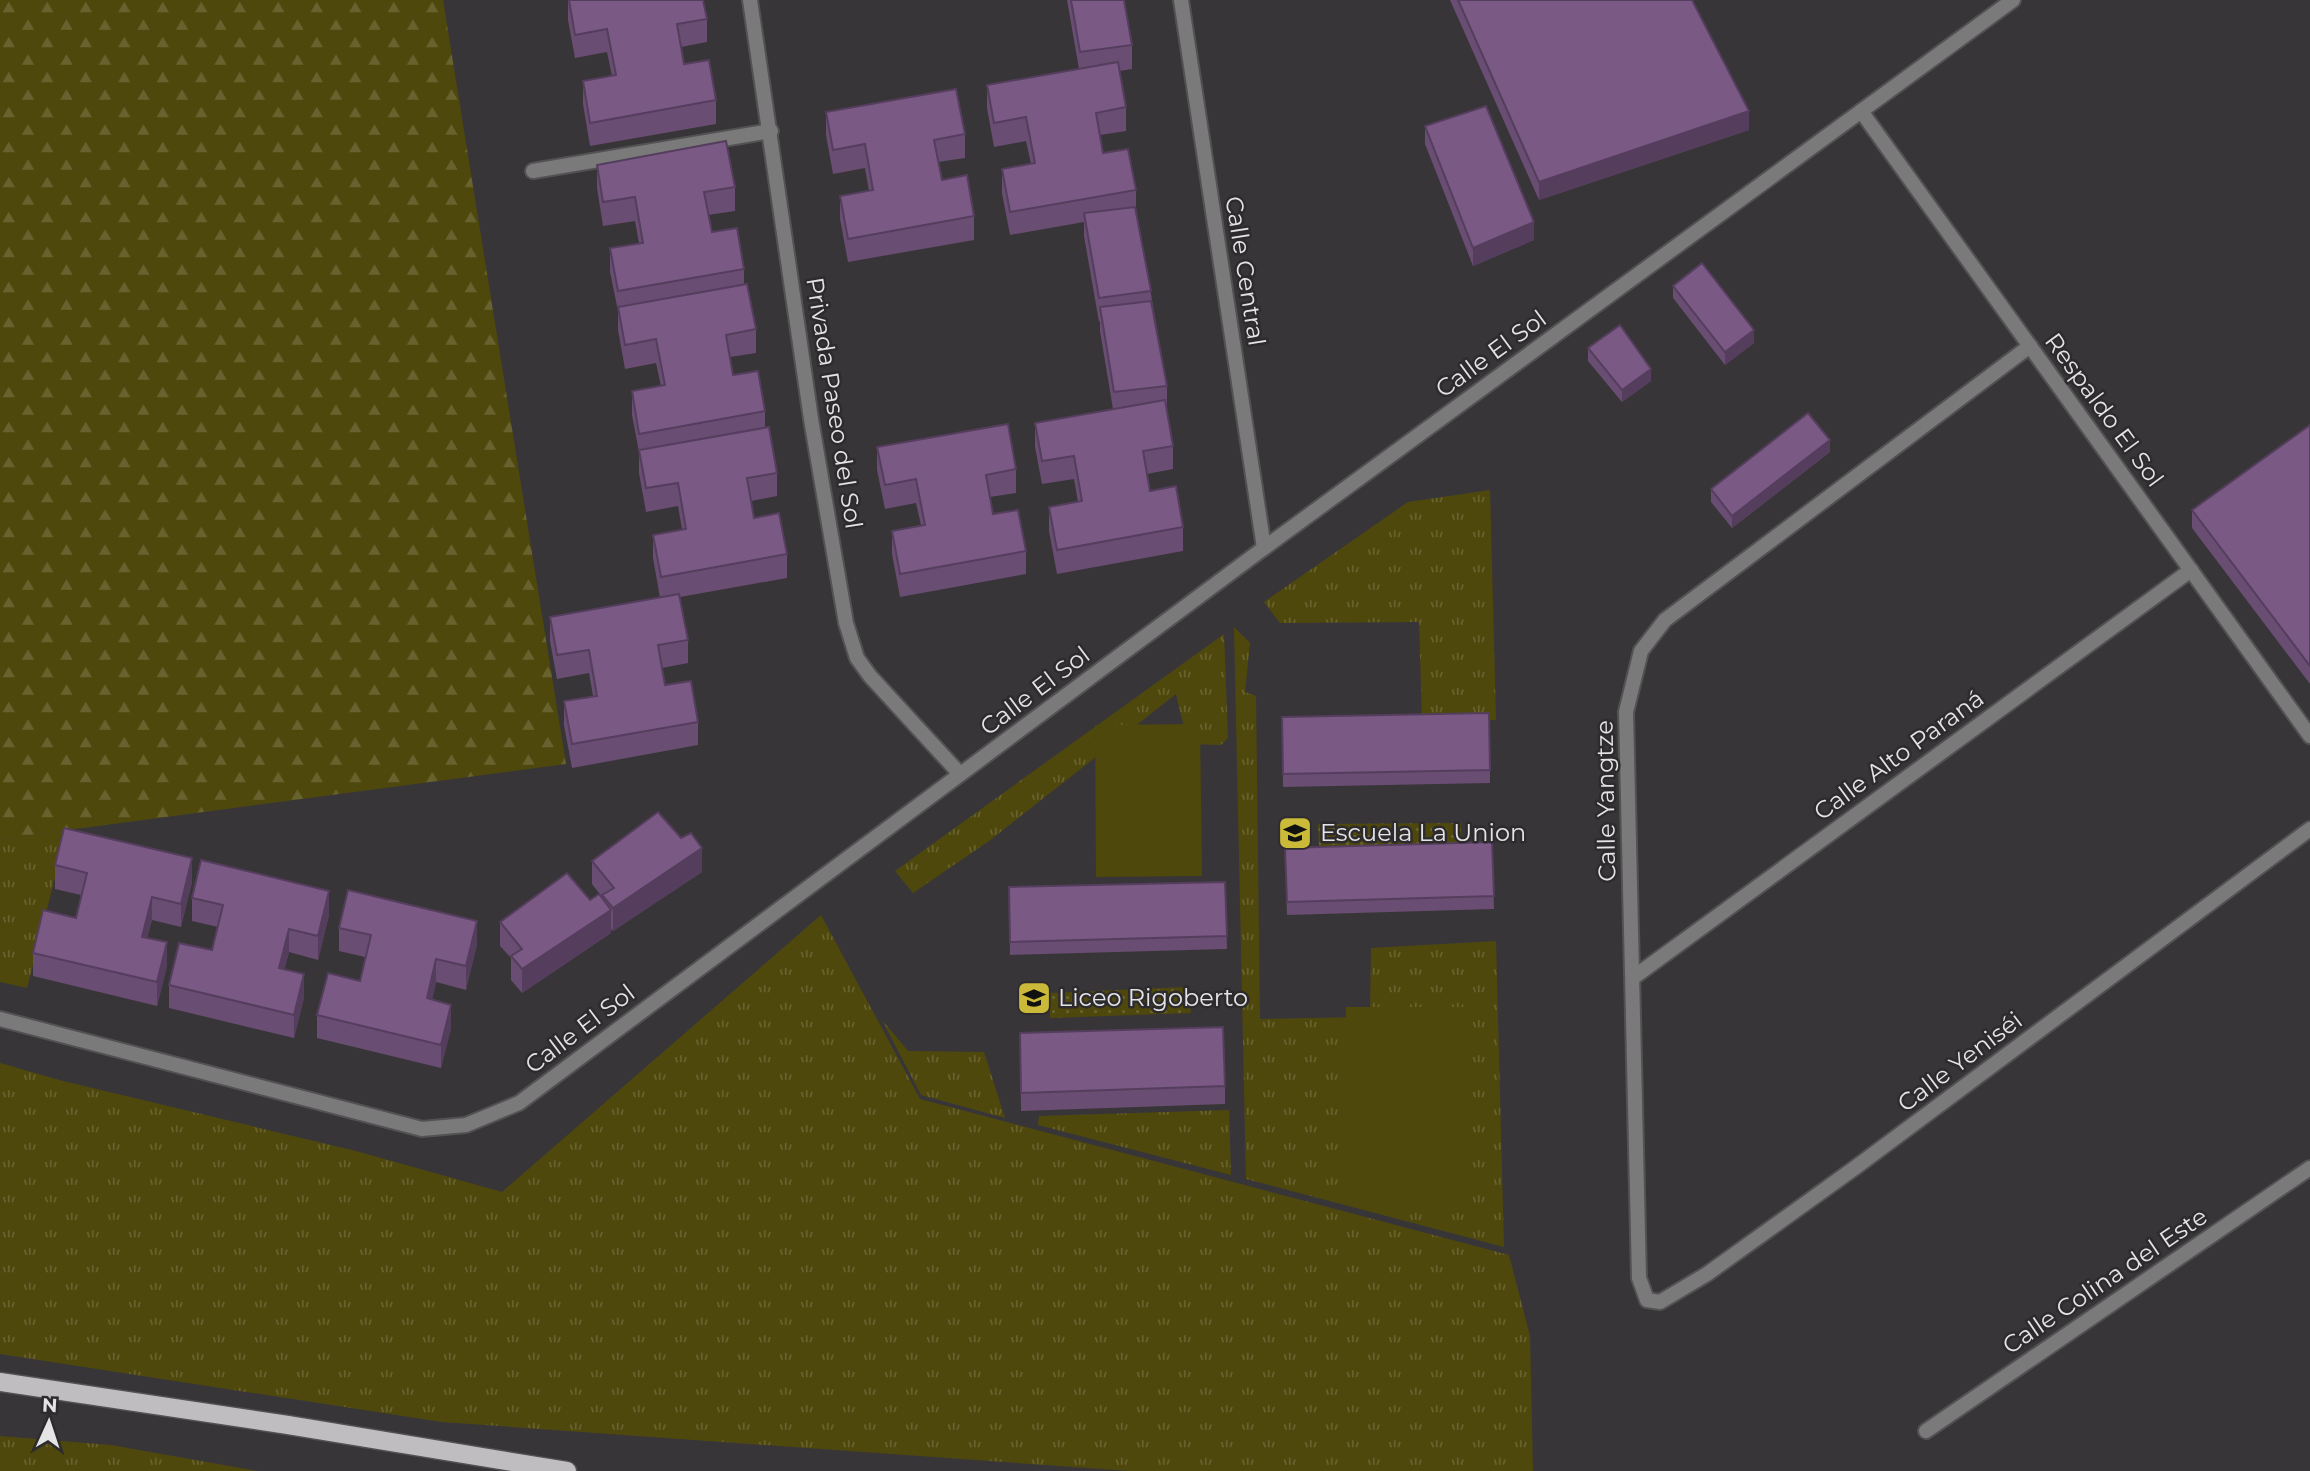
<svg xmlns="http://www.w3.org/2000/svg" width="2310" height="1471" font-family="Montserrat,sans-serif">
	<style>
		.grass { fill: url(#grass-tufts) }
		.forest { fill: url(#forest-firs) }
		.park { fill: url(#park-dots) }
		.garden { fill: #4f480c }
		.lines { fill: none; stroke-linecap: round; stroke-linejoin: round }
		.service-casing { stroke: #535153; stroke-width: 18 }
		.minor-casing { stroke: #535153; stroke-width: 18 }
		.primary-casing { stroke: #535153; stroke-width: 21 }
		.service { stroke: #7b7a7b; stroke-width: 14 }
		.minor { stroke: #7b7a7b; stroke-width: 14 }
		.primary { stroke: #bfbdbf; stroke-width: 18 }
		.wall { fill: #694d72 }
		.shaded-wall { fill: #553e5d }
		.building { fill: #7a5985; stroke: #553e5d; stroke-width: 2 }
		.labels { text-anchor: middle; stroke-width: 5; stroke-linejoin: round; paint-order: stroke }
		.street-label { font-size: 24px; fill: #e5e4e5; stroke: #2d2b2d }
		.poi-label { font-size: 24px; fill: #e5e4e5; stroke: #2d2b2d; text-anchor: start }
	</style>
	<defs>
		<pattern id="grass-tufts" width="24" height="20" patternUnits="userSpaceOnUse" patternTransform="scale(1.75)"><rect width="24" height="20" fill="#4f480c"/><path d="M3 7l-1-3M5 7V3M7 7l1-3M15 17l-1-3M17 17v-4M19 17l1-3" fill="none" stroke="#68622f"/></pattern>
		<pattern id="forest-firs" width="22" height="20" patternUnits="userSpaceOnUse" patternTransform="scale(1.75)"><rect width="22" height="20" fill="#4f480c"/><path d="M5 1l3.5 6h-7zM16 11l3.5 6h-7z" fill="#68622f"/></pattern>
		<pattern id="park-dots" width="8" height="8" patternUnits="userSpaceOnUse" patternTransform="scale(1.75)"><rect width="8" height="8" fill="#4f480c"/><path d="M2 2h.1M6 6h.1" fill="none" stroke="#68622f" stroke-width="1.8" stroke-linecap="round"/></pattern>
	</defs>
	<rect width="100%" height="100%" fill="#373537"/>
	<g class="grass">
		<polygon points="1490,490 1496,720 1422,721 1419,622 1280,623 1264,602 1408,502"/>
		<polygon points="1234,627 1250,643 1245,692 1256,696 1260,1019 1370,1017 1371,948 1496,941 1504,1247 1246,1179"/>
		<polygon points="1224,634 1228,738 1221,745 1188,744 1176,694 989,841 913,893 895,871"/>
		<polygon points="67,830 27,988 0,982 0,839"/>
		<polygon points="821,915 920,1099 1509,1255 1530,1336 1533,1471 1130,1471 442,1422 0,1354 0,1063 63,1081 356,1151 502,1192"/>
		<polygon points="882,1020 908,1051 984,1052 1005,1118 921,1095"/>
		<polygon points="1229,1110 1231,1175 1038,1125 1039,1116"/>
		<polygon points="0,1436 111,1445 258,1471 0,1471"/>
	</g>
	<polygon class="forest" points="0,0 443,0 566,764 0,839"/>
	<g class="park">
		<polygon points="1461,823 1461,845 1319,846 1318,824"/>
		<polygon points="1187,987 1191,1013 1050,1018 1050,993"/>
	</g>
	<g class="garden">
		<polygon points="1200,724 1202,876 1096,877 1095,725"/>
		<rect x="1346" y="1007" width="121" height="197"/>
	</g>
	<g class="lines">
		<g class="service-casing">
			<polyline id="service" points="533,171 771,131"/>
		</g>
		<g class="minor-casing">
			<g id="minor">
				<polyline points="750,0 811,419 846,623 857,658 870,676 960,774"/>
				<polyline points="1181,0 1264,548"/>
				<polyline points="1861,111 2310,736"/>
				<polyline points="2030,346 1665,620 1641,651 1626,712 1639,1278 1647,1300 1660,1302 1707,1274 1856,1167 2310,829"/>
				<polyline points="1634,977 2191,570"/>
				<polyline points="0,1019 422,1129 466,1125 519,1103 1264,548 2013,0"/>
				<polyline points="1926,1431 2310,1168"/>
			</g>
		</g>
		<g class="primary-casing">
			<polyline id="primary" points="0,1382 288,1425 567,1471"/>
		</g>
		<use href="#service" class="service"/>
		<use href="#minor" class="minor"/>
		<use href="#primary" class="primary"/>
	</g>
	<g class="wall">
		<polygon points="568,0 703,0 707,19 707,42 681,47 684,64 716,100 716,124 590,146 583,104 583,81 612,76 607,52 575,58 568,20"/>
		<polygon points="1067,0 1124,0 1132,45 1132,69 1119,71 1126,107 1126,131 1100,135 1103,153 1136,190 1136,208 1167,386 1167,408 1173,446 1173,469 1147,474 1150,491 1183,527 1183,551 1057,574 1049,531 1049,507 1078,502 1074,479 1042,484 1035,447 1035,423 1113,409 1100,331 1100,321 1099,322 1084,236 1084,222 1010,235 1002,193 1002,169 1031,164 1026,141 994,147 987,108 987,85 1079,69"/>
		<polygon points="1450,0 1692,0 1749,130 1539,200"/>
		<polygon points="826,112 965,134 965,158 938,162 942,180 974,216 974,240 848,262 840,219 840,196 869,191 865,168 833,174 826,135"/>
		<polygon points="1425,126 1534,240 1473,266 1425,144"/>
		<polygon points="597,165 735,187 735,211 708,215 712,232 744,269 744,284 756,329 756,353 730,357 733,375 765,411 765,428 777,473 777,496 751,501 754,518 787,554 787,578 680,597 688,640 688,663 662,668 665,685 698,722 698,745 572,768 564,725 564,701 593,696 589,673 557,679 550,641 550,617 660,598 653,558 653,535 682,529 678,506 646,512 639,473 639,452 632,415 632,391 661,386 656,363 625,369 618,330 618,311 610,272 610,248 639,243 635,221 603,226 597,188"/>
		<polygon points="1673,286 1754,343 1725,365 1673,298"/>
		<polygon points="1588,348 1651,381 1622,402 1588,361"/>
		<polygon points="2310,425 2310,684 2192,528 2192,510"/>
		<polygon points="877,447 1016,469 1016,493 990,497 993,514 1026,551 1026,574 900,597 892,554 892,531 921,525 916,503 885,509 877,470"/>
		<polygon points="1830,452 1732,528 1711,502 1711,489"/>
		<polygon points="1282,717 1490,770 1490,783 1283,787"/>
		<polygon points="1492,842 1494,909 1287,915 1285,848"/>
		<polygon points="592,861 702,872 613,931 611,929 611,933 522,993 511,980 511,958 500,946 500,922 602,897 592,884"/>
		<polygon points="55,865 192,882 181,927 152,920 147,938 167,966 157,1006 33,976 33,953 76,918 81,895 55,889"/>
		<polygon points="1225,882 1227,949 1010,955 1009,887"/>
		<polygon points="192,898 329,915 318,960 289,952 284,970 304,998 294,1038 169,1008 169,985 212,950 218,927 192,921"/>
		<polygon points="339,928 477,944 466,990 436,982 432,1000 451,1028 441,1068 317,1038 317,1015 360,981 365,957 339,951"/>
		<polygon points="1020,1052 1225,1086 1225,1104 1021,1111"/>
	</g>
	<g class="shaded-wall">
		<polygon points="1749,111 1749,130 1539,200 1539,182"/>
		<polygon points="1534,222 1534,240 1473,266 1473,248"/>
		<polygon points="1754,330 1754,343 1725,365 1725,352"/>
		<polygon points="1651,369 1651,381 1622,402 1622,390"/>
		<polygon points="1830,440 1830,452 1732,528 1732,516"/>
		<polygon points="702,848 702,872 613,931 613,908"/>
		<polygon points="192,858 192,882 181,927 181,904"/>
		<polygon points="329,891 329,915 318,960 318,936"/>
		<polygon points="152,897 152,920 142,960 142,937"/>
		<polygon points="611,910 611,933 522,993 522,969"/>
		<polygon points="477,921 477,944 466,990 466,966"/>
		<polygon points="289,929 289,952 279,992 279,968"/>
		<polygon points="167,942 167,966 157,1006 157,982"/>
		<polygon points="436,959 436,982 427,1022 427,998"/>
		<polygon points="304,974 304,998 294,1038 294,1015"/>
		<polygon points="451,1005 451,1028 441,1068 441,1045"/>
	</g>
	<g class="building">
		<polygon points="569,0 703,0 707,19 677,24 684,64 709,60 716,100 590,123 583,81 616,75 607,29 575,35"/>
		<polygon points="1071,0 1124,0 1132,45 1080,52"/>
		<polygon points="1458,0 1692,0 1749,111 1539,182"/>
		<polygon points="1118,62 1126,107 1096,113 1103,153 1128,149 1136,190 1010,212 1002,169 1035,163 1026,117 994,123 987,85"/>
		<polygon points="956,89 965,134 934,140 942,180 967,175 974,216 848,239 840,196 873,190 865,144 833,150 826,112"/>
		<polygon points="1486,106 1534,222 1473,248 1425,126"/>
		<polygon points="726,141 735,187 704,192 712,232 737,228 744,269 618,291 610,248 643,243 635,197 603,202 597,165"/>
		<polygon points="1135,207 1151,291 1099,298 1084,213"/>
		<polygon points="1702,263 1754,330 1725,352 1673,286"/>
		<polygon points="747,284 756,329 726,335 733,375 758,371 765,411 639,434 632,391 665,385 656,339 625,345 618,307"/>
		<polygon points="1151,301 1167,386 1114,392 1100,307"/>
		<polygon points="1620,325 1651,369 1622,390 1588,348"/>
		<polygon points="1165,400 1173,446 1143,451 1150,491 1176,486 1183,527 1057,550 1049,507 1082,501 1074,456 1042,461 1035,423"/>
		<polygon points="1808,413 1830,440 1732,516 1711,489"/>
		<polygon points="1008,424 1016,469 986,475 993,514 1018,510 1026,551 900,574 892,531 925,525 916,479 885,485 877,447"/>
		<polygon points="2310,425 2310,666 2192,510"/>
		<polygon points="769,427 777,473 747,478 754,518 779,513 787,554 661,577 653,535 686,529 678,483 646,488 639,450"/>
		<polygon points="679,594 688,640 658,645 665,685 691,681 698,722 572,744 564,701 597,696 589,650 557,655 550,617"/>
		<polygon points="1489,713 1490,770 1283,774 1282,717"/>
		<polygon points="658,812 681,838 691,833 702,848 613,908 602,895 614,888 592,861"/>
		<polygon points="64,828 192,858 181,904 152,897 142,937 167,942 157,982 33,953 43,910 76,918 87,873 55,865"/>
		<polygon points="1492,842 1494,896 1287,902 1285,848"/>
		<polygon points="201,860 329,891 318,936 289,929 279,968 304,974 294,1015 169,985 179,943 212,950 223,905 192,898"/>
		<polygon points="567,873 590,900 599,894 611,910 522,969 511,956 522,949 500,922"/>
		<polygon points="1225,882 1227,936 1010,942 1009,887"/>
		<polygon points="348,890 477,921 466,966 436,959 427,998 451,1005 441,1045 317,1015 328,973 360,981 371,935 339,928"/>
		<polygon points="1223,1027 1225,1086 1021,1093 1020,1033"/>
	</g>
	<defs>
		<g id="school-square" transform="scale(1.75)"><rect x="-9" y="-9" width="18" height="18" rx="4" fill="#cbba39" stroke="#2d2b2d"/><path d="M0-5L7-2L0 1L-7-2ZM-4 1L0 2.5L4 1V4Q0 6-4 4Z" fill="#111"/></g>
	</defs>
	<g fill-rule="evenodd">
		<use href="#school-square" x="1295" y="833"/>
		<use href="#school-square" x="1034" y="998"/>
	</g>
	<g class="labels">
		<g class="street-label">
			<text transform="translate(1245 271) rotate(81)" y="8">Calle Central</text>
			<text transform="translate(1491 354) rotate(-36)" y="8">Calle El Sol</text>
			<text transform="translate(834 403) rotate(81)" y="8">Privada Paseo del Sol</text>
			<text transform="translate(2104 410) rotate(54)" y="8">Respaldo El Sol</text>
			<text transform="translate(1035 691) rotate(-37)" y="8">Calle El Sol</text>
			<text transform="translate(1899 755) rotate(-36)" y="8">Calle Alto Paraná</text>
			<text transform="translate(1606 801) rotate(-91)" y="8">Calle Yangtze</text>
			<text transform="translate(580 1029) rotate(-37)" y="8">Calle El Sol</text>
			<text transform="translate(1960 1062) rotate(-37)" y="8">Calle Yeniséi</text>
			<text transform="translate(2105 1281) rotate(-34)" y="8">Calle Colina del Este</text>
		</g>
		<g class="poi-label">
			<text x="1320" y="841">Escuela La Union</text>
			<text x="1058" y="1006">Liceo Rigoberto</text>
		</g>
	</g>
	<g transform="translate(49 1422) rotate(3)" stroke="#2d2b2d" stroke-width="5" paint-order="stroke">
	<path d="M0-5L12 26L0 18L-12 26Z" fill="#e5e4e5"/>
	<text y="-10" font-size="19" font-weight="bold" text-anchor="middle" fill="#e5e4e5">N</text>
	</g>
</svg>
